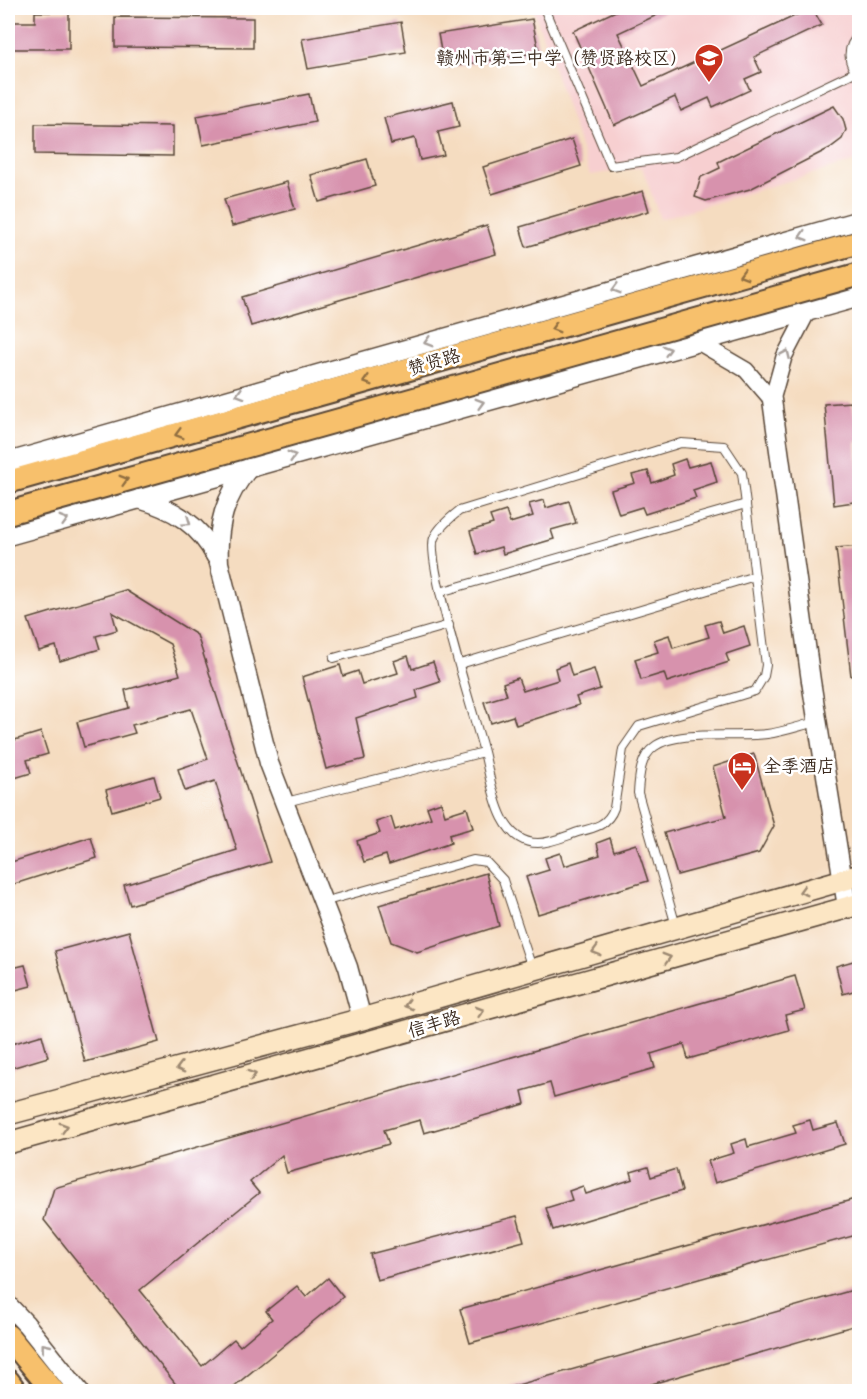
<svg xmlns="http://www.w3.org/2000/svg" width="867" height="1399" font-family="Delius,'LXGW WenKai TC',sans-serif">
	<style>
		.built { fill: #f7cfd0 }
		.building { fill: #d792ad }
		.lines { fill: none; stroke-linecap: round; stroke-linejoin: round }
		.service-casing { stroke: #574536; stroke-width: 10 }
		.minor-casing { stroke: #574536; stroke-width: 18 }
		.tertiary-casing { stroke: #574536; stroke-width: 21 }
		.secondary-casing { stroke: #574536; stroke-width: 24 }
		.primary-casing { stroke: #574536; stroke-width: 26 }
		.service { stroke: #fff; stroke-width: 8 }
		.minor { stroke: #fff; stroke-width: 15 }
		.tertiary { stroke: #fff; stroke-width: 18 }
		.secondary { stroke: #fce6c4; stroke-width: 21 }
		.primary { stroke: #f7c06c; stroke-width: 22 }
		.oneway { stroke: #a79f9a }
		.oneway2 { stroke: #906e41 }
		.oneway3 { stroke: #9c8871 }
		.labels { text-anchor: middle; stroke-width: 5; stroke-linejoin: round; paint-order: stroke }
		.poi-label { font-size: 18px; fill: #3b2a1e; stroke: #fff; text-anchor: end }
		.street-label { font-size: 18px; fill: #3b2a1e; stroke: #fff }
	</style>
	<rect width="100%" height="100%" fill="#fff"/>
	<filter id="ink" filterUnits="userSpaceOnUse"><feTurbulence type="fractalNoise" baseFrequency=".0167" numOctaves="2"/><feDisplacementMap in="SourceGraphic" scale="12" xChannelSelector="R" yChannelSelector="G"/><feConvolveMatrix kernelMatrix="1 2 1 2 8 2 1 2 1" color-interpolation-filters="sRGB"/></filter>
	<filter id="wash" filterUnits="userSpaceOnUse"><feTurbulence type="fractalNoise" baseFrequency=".008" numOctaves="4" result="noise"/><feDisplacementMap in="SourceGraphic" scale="24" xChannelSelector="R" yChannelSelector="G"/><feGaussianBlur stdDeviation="1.35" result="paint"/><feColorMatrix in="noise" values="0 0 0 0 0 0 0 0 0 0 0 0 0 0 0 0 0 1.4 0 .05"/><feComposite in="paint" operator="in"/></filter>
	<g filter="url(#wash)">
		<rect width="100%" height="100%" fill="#f5dcc0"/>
		<polygon class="built" points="533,8 859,8 859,160 660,219 642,167 590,175"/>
		<g id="blocks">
			<g class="building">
				<polygon points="622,8 672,8 618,33 643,86 812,8 822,25 754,57 761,72 745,79 750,90 713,107 709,98 681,111 675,97 614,125 573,31"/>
				<polygon points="35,12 69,12 69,49 8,49 8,22 35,22"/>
				<polygon points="115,17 253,18 253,48 115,47"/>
				<polygon points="532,19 539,52 444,68 438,34"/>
				<polygon points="401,22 406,52 308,69 302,39"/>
				<polygon points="309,94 315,122 203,145 197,116"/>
				<polygon points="453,101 459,127 438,132 444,155 420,160 415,138 391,144 384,118"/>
				<polygon points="834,106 843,119 846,130 842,139 830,148 750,189 706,201 695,197 701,177 720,168 718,162"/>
				<polygon points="35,124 173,126 173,156 35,154"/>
				<polygon points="572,139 581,166 492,194 483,167"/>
				<polygon points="367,159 375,186 319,202 311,175"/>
				<polygon points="287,182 295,209 232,226 224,199"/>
				<polygon points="643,191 649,211 526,247 520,227"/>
				<polygon points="487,225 496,254 251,326 242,297"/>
				<polygon points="851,402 855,417 860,416 860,441 856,442 860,501 834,505 824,404"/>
				<polygon points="685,459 688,467 711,461 717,482 693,490 696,498 645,514 642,507 619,514 611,490 635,483 632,475 648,471 652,483 674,475 671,464"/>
				<polygon points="544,500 546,508 569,501 576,523 551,530 554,539 503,554 501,547 477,554 470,531 493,524 490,516 506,511 510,523 533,516 529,504"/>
				<polygon points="860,546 860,675 851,676 836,548"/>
				<polygon points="125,590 197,635 270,862 130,905 124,885 237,850 215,781 185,791 178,769 208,759 191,709 132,725 135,733 84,747 77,722 129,708 125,690 180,675 170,644 112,612 117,630 96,636 100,649 60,661 56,646 39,651 28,619"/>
				<polygon points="719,621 723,633 744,626 750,646 726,654 729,662 667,682 664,673 641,680 635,659 658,652 654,640 669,635 673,648 709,637 705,625"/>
				<polygon points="408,656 412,669 433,662 440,682 416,690 418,698 356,718 365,759 326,769 302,677 340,665 343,676 358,671 362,684 398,673 394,661"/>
				<polygon points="568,663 572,676 594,669 600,689 576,697 579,705 516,725 513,716 491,723 484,702 507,695 503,683 518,678 523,691 558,680 555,668"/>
				<polygon points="41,732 48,754 27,760 31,773 8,780 8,742"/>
				<polygon points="754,754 774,826 759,853 677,875 664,833 726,817 713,767"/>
				<polygon points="154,776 160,797 112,811 106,790"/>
				<polygon points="441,802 445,815 467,808 473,828 449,835 451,843 389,864 386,855 364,862 357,841 380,833 376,822 391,817 395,830 431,818 427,807"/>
				<polygon points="91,837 97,858 8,886 8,863"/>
				<polygon points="610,838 614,851 636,844 648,881 538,914 526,877 549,870 545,858 560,853 564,866 600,855 597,843"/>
				<polygon points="486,873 499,926 417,952 391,942 379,905"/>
				<polygon points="129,931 159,1042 85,1062 55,951"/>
				<polygon points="860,959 860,989 843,994 836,966"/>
				<polygon points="25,965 31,986 8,992 8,969"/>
				<polygon points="795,976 805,1010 785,1015 789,1030 688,1059 684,1044 651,1054 655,1068 554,1097 550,1083 522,1091 525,1104 424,1133 420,1120 384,1130 389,1144 287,1173 282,1155 250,1182 259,1193 140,1290 202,1366 234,1339 240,1346 272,1319 266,1311 297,1286 306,1297 328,1278 343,1297 227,1392 182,1392 44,1220 54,1188"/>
				<polygon points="42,1035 48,1057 8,1069 8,1045"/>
				<polygon points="810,1120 813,1130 838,1123 845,1144 715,1183 708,1161 734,1153 731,1144 746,1139 748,1147 796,1133 793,1125"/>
				<polygon points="648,1167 651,1177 676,1169 682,1191 553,1230 546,1208 572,1200 569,1191 583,1186 586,1194 633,1179 631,1172"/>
				<polygon points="855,1199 860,1215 860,1234 470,1343 460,1309"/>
				<polygon points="517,1216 524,1241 377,1280 370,1254"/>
				<polygon points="860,1288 860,1324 624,1392 508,1392 507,1388"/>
			</g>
		</g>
	</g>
	<g filter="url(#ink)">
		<use href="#blocks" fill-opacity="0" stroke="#574536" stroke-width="1.5"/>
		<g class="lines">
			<g class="service-casing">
				<g id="service">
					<polyline points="544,8 611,166 676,157 855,72"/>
					<path d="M860,34C846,46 846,64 860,76"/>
					<polyline points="440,592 746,504"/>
					<polyline points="334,658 449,625"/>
					<polyline points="460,664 755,576"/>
					<path d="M286,802L484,752C492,783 497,843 538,843C551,843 566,836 578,832C595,828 608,825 614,808L623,749L639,726L755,691L764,676L766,665L742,473L724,446L681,443L459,511C450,518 439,527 434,538C425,560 475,719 484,752"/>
					<polyline points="323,902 473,860 486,862 503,880 532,968"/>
					<path d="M676,926L638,793C639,778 640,757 654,747C676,729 739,738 767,734C783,732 800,726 816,722"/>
				</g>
			</g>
			<g class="minor-casing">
				<g id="minor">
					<polyline points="698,342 746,370 772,400"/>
					<polyline points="772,400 784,357 808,311"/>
				</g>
			</g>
			<g class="tertiary-casing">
				<g id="tertiary">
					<polyline points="772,400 811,681 847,907"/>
					<polyline points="8,462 860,220"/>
					<path d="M249,468C224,497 217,525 219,563L269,763L348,967L362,1019"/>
					<path d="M139,499C174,509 199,524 216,557"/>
					<polyline points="8,536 860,297"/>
					<polyline points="8,1305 26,1324 80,1392"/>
				</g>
			</g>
			<g class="secondary-casing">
				<g id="secondary">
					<polyline points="8,1114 362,1019 860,875"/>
					<polyline points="8,1143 860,904"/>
				</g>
			</g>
			<g class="primary-casing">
				<g id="primary">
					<polyline points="8,482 860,242"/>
					<polyline points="8,513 860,274"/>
					<polyline points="8,1336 54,1392"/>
					<polyline points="8,1381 16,1392"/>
				</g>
			</g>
			<use href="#service" class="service"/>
			<use href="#minor" class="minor"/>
			<use href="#tertiary" class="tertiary"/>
			<use href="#secondary" class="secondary"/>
			<use href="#primary" class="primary"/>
		</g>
		<defs><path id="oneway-chevron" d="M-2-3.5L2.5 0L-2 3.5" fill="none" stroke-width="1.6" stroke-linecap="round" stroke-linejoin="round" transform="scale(1.5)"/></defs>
		<g class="oneway">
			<use href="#oneway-chevron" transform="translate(803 236) rotate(163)"/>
			<use href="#oneway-chevron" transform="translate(616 289) rotate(164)"/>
			<use href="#oneway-chevron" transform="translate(428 342) rotate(164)"/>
			<use href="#oneway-chevron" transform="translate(667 350) rotate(-16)"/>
			<use href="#oneway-chevron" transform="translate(786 354) rotate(-66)"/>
			<use href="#oneway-chevron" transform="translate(240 394) rotate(164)"/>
			<use href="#oneway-chevron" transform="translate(480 403) rotate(-16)"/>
			<use href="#oneway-chevron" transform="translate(292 456) rotate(-16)"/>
			<use href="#oneway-chevron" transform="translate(64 520) rotate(-16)"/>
			<use href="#oneway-chevron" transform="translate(187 522) rotate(35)"/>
			<use href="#oneway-chevron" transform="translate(45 1347) rotate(-129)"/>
		</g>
		<g class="oneway2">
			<use href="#oneway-chevron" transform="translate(743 275) rotate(164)"/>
			<use href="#oneway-chevron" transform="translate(555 328) rotate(164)"/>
			<use href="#oneway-chevron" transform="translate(367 381) rotate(164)"/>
			<use href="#oneway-chevron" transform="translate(179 434) rotate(164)"/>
			<use href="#oneway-chevron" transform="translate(124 480) rotate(-16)"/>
		</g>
		<g class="oneway3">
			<use href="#oneway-chevron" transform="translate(803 891) rotate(164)"/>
			<use href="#oneway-chevron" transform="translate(596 951) rotate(164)"/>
			<use href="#oneway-chevron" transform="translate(667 958) rotate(-16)"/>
			<use href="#oneway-chevron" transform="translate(408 1005) rotate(164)"/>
			<use href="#oneway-chevron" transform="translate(480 1011) rotate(-16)"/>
			<use href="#oneway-chevron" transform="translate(180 1068) rotate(165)"/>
			<use href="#oneway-chevron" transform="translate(252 1075) rotate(-16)"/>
			<use href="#oneway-chevron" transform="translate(64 1127) rotate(-16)"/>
		</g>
	</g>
	<defs>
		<g id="school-pin" transform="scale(1.5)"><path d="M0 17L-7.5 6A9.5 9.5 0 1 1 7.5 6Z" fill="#c8321e" stroke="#fff"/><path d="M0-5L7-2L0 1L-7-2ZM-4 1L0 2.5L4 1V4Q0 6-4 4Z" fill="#fff"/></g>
		<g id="hotel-pin" transform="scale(1.5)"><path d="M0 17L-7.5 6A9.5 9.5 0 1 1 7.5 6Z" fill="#c8321e" stroke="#fff"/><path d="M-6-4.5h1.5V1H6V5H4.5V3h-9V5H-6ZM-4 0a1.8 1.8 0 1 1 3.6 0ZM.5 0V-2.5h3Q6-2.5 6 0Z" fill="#fff"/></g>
	</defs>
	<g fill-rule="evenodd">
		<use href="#school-pin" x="709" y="58"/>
		<use href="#hotel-pin" x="742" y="766"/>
	</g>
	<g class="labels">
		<g class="poi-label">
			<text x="688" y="64">赣州市第三中学（赞贤路校区）</text>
			<text x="763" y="772" text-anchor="start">全季酒店</text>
		</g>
		<g class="street-label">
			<text transform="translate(434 362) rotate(-16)" y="6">赞贤路</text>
			<text transform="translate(434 1024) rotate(-16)" y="6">信丰路</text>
		</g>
	</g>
	<rect width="867" height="1399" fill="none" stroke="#fff" stroke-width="30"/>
</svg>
